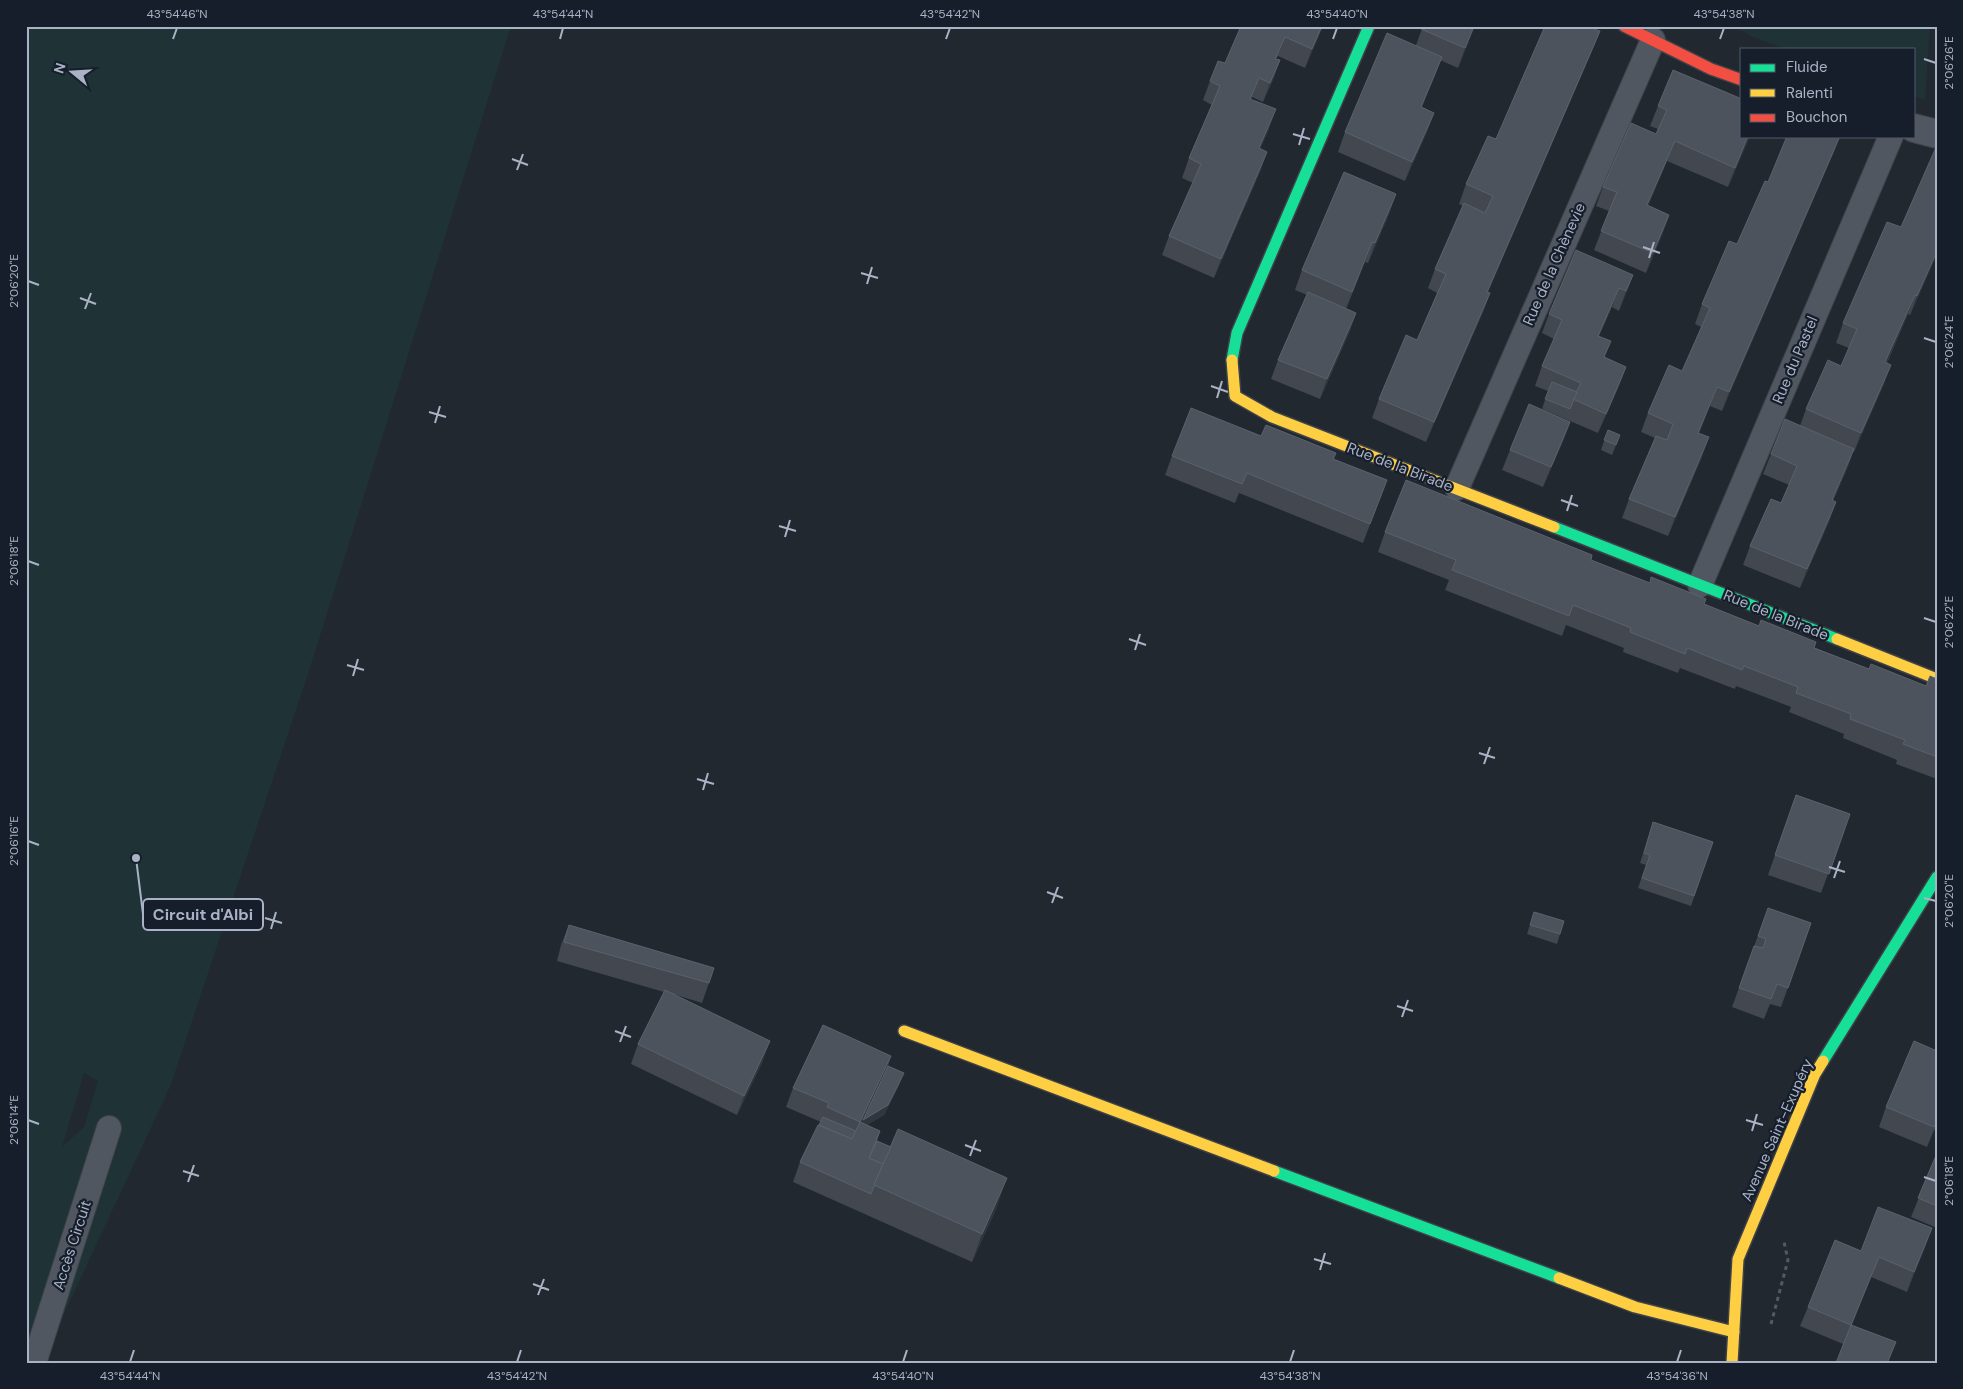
<svg xmlns="http://www.w3.org/2000/svg" width="1963" height="1389" font-family="'DM Sans',sans-serif">
	<style>
		.green { fill: #1f3236; fill-rule: evenodd }
		.lines { fill: none; stroke-linecap: round; stroke-linejoin: round }
		.lane-casing { stroke: #3e4249; stroke-width: 26 }
		.street-casing { stroke: #3e4249; stroke-width: 30 }
		.fast-casing { stroke: #3e4249; stroke-width: 14 }
		.slow-casing { stroke: #3e4249; stroke-width: 14 }
		.jam-casing { stroke: #3e4249; stroke-width: 14 }
		.path { stroke: #545a62; stroke-width: 3; stroke-dasharray: 4 4; stroke-linecap: butt }
		.lane { stroke: #515760; stroke-width: 24 }
		.street { stroke: #515760; stroke-width: 28 }
		.fast { stroke: #16e098; stroke-width: 11 }
		.slow { stroke: #ffcf43; stroke-width: 11 }
		.jam { stroke: #f24e42; stroke-width: 11 }
		.wall { fill: #424750 }
		.shaded-wall { fill: #30363e }
		.building { fill: #4d535c; stroke: #5b626d }
		.ticks { fill: none; stroke: #a9b3c5; stroke-width: 2 }
		.labels { text-anchor: middle; stroke-width: 4.5; stroke-linejoin: round; paint-order: stroke }
		.street-label { font-size: 15px; fill: #a9b3c5; stroke: #161e2b }
		.leader { fill: none; stroke: #a9b3c5; stroke-width: 2 }
		.callout-dot { fill: #a9b3c5; stroke: #161e2b; stroke-width: 2 }
		.callout { fill: #161e2b; stroke: #a9b3c5; stroke-width: 2 }
		.callout-label { font-size: 16px; text-anchor: middle; font-weight: bold; fill: #a9b3c5 }
		.neatline { fill: none; stroke: #a9b3c5; stroke-width: 2 }
		.ticks-label { font-size: 12px; text-anchor: middle; fill: #a9b3c5 }
	</style>
	<rect width="100%" height="100%" fill="#222830"/>
	<g class="green">
		<path d="M26,26H511L309,671L170,1087L49,1346L26,1363ZM84,1073L98,1081L84,1127L62,1147Z"/>
		<polygon points="1732,26 1930,26 1925,100 1914,96 1914,49 1786,49 1756,38"/>
	</g>
	<g class="lines">
		<g class="lane-casing">
			<g id="lane">
				<polyline points="1457,488 1653,40"/>
				<polyline points="1700,585 1891,136"/>
				<polyline points="34,1363 109,1128"/>
			</g>
		</g>
		<g class="street-casing">
			<polyline id="street" points="1914,128 1937,134"/>
		</g>
		<g class="fast-casing">
			<g id="fast">
				<polyline points="1232,360 1237,333 1369,26"/>
				<polyline points="1554,527 1837,639"/>
				<polyline points="1823,1061 1937,877"/>
				<polyline points="1274,1171 1559,1278"/>
			</g>
		</g>
		<g class="slow-casing">
			<g id="slow">
				<polyline points="1232,360 1235,396 1272,417 1554,527"/>
				<polyline points="1837,639 1937,679"/>
				<polyline points="904,1031 1274,1171"/>
				<polyline points="1559,1278 1635,1307 1734,1332"/>
				<polyline points="1732,1363 1738,1259 1815,1074 1823,1061"/>
			</g>
		</g>
		<g class="jam-casing">
			<polyline id="jam" points="1624,26 1711,69 1742,80"/>
		</g>
		<polyline class="path" points="1771,1324 1788,1260 1784,1242"/>
		<use href="#lane" class="lane"/>
		<use href="#street" class="street"/>
		<use href="#fast" class="fast"/>
		<use href="#slow" class="slow"/>
		<use href="#jam" class="jam"/>
	</g>
	<g class="wall">
		<polygon points="1263,26 1323,26 1305,68 1278,56 1276,59 1280,60 1273,80 1263,102 1252,97 1251,99 1269,129 1260,149 1267,152 1260,172 1214,278 1162,255 1169,236 1193,183 1182,178 1189,158 1212,105 1203,100 1210,81 1225,63"/>
		<polygon points="1423,26 1475,26 1458,68 1440,60 1422,107 1434,113 1427,132 1405,181 1338,152 1345,132 1416,45"/>
		<polygon points="1600,31 1592,51 1488,292 1490,293 1483,312 1426,442 1372,418 1379,399 1417,340 1437,293 1428,288 1435,269 1463,206 1459,204 1466,184 1496,139"/>
		<polygon points="1658,106 1742,136 1750,136 1728,187 1667,161 1648,206 1669,215 1662,235 1646,273 1594,250 1609,211 1596,206 1603,187 1656,134 1658,129 1650,126"/>
		<polygon points="1836,147 1722,411 1710,406 1699,433 1702,457 1668,536 1622,518 1629,499 1655,438 1641,432 1648,413 1682,371 1701,327 1695,324 1702,304 1737,244 1768,182"/>
		<polygon points="1396,194 1389,214 1368,263 1365,262 1346,309 1356,313 1349,333 1320,399 1271,379 1278,360 1307,295 1295,290 1302,270"/>
		<polygon points="1937,254 1910,315 1908,314 1887,363 1884,384 1854,452 1853,452 1847,469 1833,501 1836,502 1829,522 1800,588 1743,565 1750,546 1781,503 1789,485 1763,474 1771,454 1800,426 1806,409 1841,366 1849,348 1836,343 1843,323"/>
		<polygon points="1633,275 1619,311 1612,307 1599,336 1605,357 1626,367 1619,386 1598,433 1542,409 1548,391 1535,386 1542,366 1554,339 1542,333 1549,314"/>
		<polygon points="1570,422 1563,441 1543,487 1502,470 1510,450"/>
		<polygon points="1608,430 1620,435 1612,455 1601,450"/>
		<polygon points="1261,436 1336,453 1334,459 1387,480 1363,543 1239,493 1235,503 1165,475 1172,456"/>
		<polygon points="1385,532 1591,560 1869,669 1926,686 1937,679 1937,779 1896,764 1897,760 1843,738 1844,734 1789,712 1791,707 1736,686 1735,689 1680,668 1678,673 1623,652 1624,648 1566,625 1562,636 1445,590 1449,580 1378,552"/>
		<polygon points="1796,795 1850,814 1821,893 1768,875"/>
		<polygon points="1653,822 1713,842 1691,906 1638,888 1646,865 1640,863"/>
		<polygon points="1768,908 1811,923 1781,1007 1770,1004 1764,1019 1732,1007"/>
		<polygon points="1534,912 1564,921 1557,944 1527,934"/>
		<polygon points="569,925 709,983 702,1003 673,994 763,1061 737,1115 631,1064 638,1044 664,992 557,961 561,945"/>
		<polygon points="1937,1051 1937,1131 1934,1130 1927,1147 1879,1127 1886,1107"/>
		<polygon points="891,1056 888,1066 900,1083 884,1115 867,1125 880,1131 877,1141 997,1207 972,1262 793,1182 800,1162 821,1122 786,1107 793,1088"/>
		<polygon points="1937,1153 1937,1228 1911,1217"/>
		<polygon points="1932,1228 1907,1292 1871,1277 1852,1325 1896,1342 1888,1363 1836,1363 1843,1344 1800,1326 1808,1307 1861,1251"/>
	</g>
	<g class="shaded-wall">
		<polygon points="1322,26 1323,26 1305,68 1312,49"/>
		<polygon points="1474,26 1475,26 1458,68 1465,48"/>
		<polygon points="1600,31 1592,51 1479,311 1487,292"/>
		<polygon points="1442,57 1435,76 1414,126 1421,107"/>
		<polygon points="1280,60 1273,80 1263,102 1270,83"/>
		<polygon points="1276,109 1269,129 1252,168 1259,148"/>
		<polygon points="1434,113 1427,132 1405,181 1412,162"/>
		<polygon points="1748,136 1750,136 1728,187 1735,168"/>
		<polygon points="1840,136 1836,147 1722,411 1729,392"/>
		<polygon points="1675,141 1667,161 1640,225 1647,205"/>
		<polygon points="1267,152 1260,172 1214,278 1221,259"/>
		<polygon points="1396,194 1389,214 1368,263 1375,243"/>
		<polygon points="1669,215 1662,235 1646,273 1653,253"/>
		<polygon points="1372,242 1365,262 1344,311 1352,292"/>
		<polygon points="1937,251 1937,254 1910,315 1917,296"/>
		<polygon points="1633,275 1626,294 1619,311 1626,291"/>
		<polygon points="1619,288 1612,307 1591,355 1598,336"/>
		<polygon points="1490,293 1483,312 1426,442 1434,422"/>
		<polygon points="1915,295 1908,314 1878,382 1885,362"/>
		<polygon points="1356,313 1349,333 1320,399 1327,379"/>
		<polygon points="1891,365 1884,384 1854,452 1861,433"/>
		<polygon points="1626,367 1619,386 1598,433 1606,414"/>
		<polygon points="1717,387 1710,406 1690,452 1698,433"/>
		<polygon points="1570,422 1563,441 1543,487 1551,467"/>
		<polygon points="1709,437 1702,457 1668,536 1675,517"/>
		<polygon points="1854,449 1847,469 1824,520 1832,500"/>
		<polygon points="1836,502 1829,522 1800,588 1807,569"/>
		<polygon points="770,1041 763,1061 737,1115 744,1096"/>
		<polygon points="891,1056 884,1076 904,1073 900,1083 884,1115 859,1130 860,1122"/>
		<polygon points="1007,1178 997,1207 972,1262 982,1234"/>
		<polygon points="1932,1228 1925,1248 1907,1292 1914,1272"/>
		<polygon points="1879,1257 1871,1277 1844,1344 1851,1325"/>
	</g>
	<g class="building">
		<polygon points="1241,26 1259,26 1263,28 1263,26 1322,26 1312,49 1285,37 1275,59 1280,60 1270,83 1259,78 1250,99 1276,109 1259,148 1267,152 1221,259 1169,236 1201,164 1189,158 1220,86 1210,81 1218,61 1225,63"/>
		<polygon points="1423,26 1474,26 1465,48 1421,29"/>
		<polygon points="1545,26 1587,26 1600,31 1487,292 1490,293 1434,422 1379,399 1406,335 1417,340 1446,274 1435,269 1464,203 1485,213 1493,196 1466,184 1488,136 1496,139"/>
		<polygon points="1387,33 1442,57 1421,107 1434,113 1412,162 1345,132"/>
		<polygon points="1673,70 1742,99 1742,136 1748,136 1735,168 1675,141 1647,205 1669,215 1653,253 1601,231 1617,192 1603,187 1631,123 1656,134 1667,110 1658,106"/>
		<polygon points="1787,136 1840,136 1729,392 1717,387 1698,433 1709,437 1675,517 1629,499 1656,436 1667,440 1673,424 1648,413 1669,365 1682,371 1710,308 1702,304 1729,241 1737,244 1765,181 1768,182"/>
		<polygon points="1937,145 1937,251 1917,296 1915,295 1885,362 1891,365 1861,433 1806,409 1828,360 1841,366 1857,329 1843,323 1887,222 1901,227"/>
		<polygon points="1344,172 1396,194 1375,243 1372,242 1352,292 1302,270"/>
		<polygon points="1576,250 1633,275 1626,291 1619,288 1598,336 1611,341 1604,357 1626,367 1606,414 1573,399 1581,383 1542,366 1562,320 1549,314"/>
		<polygon points="1308,292 1356,313 1327,379 1278,360"/>
		<polygon points="1552,382 1577,392 1570,409 1545,399"/>
		<polygon points="1529,404 1570,422 1551,467 1510,450"/>
		<polygon points="1191,408 1261,436 1266,425 1336,453 1333,459 1387,480 1370,524 1247,473 1242,484 1172,456"/>
		<polygon points="1785,419 1854,449 1832,500 1836,502 1807,569 1750,546 1771,499 1781,503 1797,466 1771,454"/>
		<polygon points="1608,430 1620,435 1616,445 1604,440"/>
		<polygon points="1406,480 1592,555 1591,560 1650,583 1651,577 1706,599 1704,604 1759,626 1761,620 1816,642 1814,648 1869,669 1871,664 1926,686 1930,676 1937,679 1937,757 1903,744 1905,740 1850,719 1851,714 1796,693 1798,687 1744,666 1742,670 1687,648 1685,654 1630,632 1631,628 1573,605 1569,616 1452,570 1456,560 1385,532"/>
		<polygon points="1796,795 1850,814 1829,874 1775,855"/>
		<polygon points="1653,822 1713,842 1694,896 1642,878 1650,855 1644,853"/>
		<polygon points="1768,908 1811,923 1788,988 1777,984 1771,999 1739,988 1754,946 1763,948 1766,939 1758,936"/>
		<polygon points="1534,912 1564,921 1560,934 1530,925"/>
		<polygon points="569,925 714,968 709,983 564,942"/>
		<polygon points="665,990 770,1041 744,1096 638,1044"/>
		<polygon points="823,1025 891,1056 860,1122 827,1107 829,1103 793,1088"/>
		<polygon points="1914,1041 1937,1051 1937,1121 1934,1127 1886,1107"/>
		<polygon points="888,1066 904,1073 888,1105 863,1120"/>
		<polygon points="823,1117 856,1131 852,1139 819,1125"/>
		<polygon points="860,1122 880,1131 869,1158 883,1164 871,1194 800,1162 818,1125 852,1139"/>
		<polygon points="898,1129 1007,1178 982,1234 874,1185"/>
		<polygon points="877,1141 891,1147 883,1164 869,1158"/>
		<polygon points="1937,1153 1937,1206 1918,1198"/>
		<polygon points="1878,1207 1932,1228 1914,1272 1879,1257 1851,1325 1808,1307 1835,1240 1861,1251"/>
		<polygon points="1851,1325 1896,1342 1887,1363 1836,1363"/>
	</g>
	<path class="ticks" d="M173,39L177,28M560,39L563,28M946,39L950,28M1333,39L1337,28M1720,39L1724,28M1924,59L1936,63M1293,134L1310,139M1299,145L1304,128M512,159L528,165M517,170L523,154M1643,247L1660,253M1649,258L1654,242M861,273L878,278M28,281L39,285M867,284L872,267M80,298L96,304M85,309L91,293M1924,338L1936,342M1211,386L1228,392M1217,398L1222,381M429,412L446,417M435,423L440,406M1561,500L1578,506M1567,511L1572,495M779,526L796,531M785,537L790,520M28,561L39,565M1924,618L1936,622M1129,639L1146,645M1135,650L1140,634M347,665L364,670M353,676L358,659M1479,753L1495,758M1484,764L1490,747M697,779L714,784M703,790L708,773M28,841L39,845M1829,867L1845,872M1834,878L1840,861M1047,892L1063,898M1924,898L1936,901M1052,903L1058,887M265,918L282,923M271,929L276,912M1397,1006L1413,1011M1402,1017L1408,1000M615,1031L631,1037M620,1042L626,1026M28,1120L39,1124M1746,1120L1763,1125M1752,1131L1757,1114M965,1145L981,1151M970,1156L976,1140M183,1171L199,1176M1924,1177L1936,1181M188,1182L194,1165M1314,1259L1331,1264M1320,1270L1325,1253M533,1284L549,1290M538,1295L544,1279M130,1362L134,1350M517,1362L521,1350M903,1362L907,1350M1290,1362L1294,1350M1677,1362L1681,1350"/>
	<g class="labels">
		<g class="street-label">
			<text transform="translate(1554 264) rotate(-66)" y="5">Rue de la Chènevie</text>
			<text transform="translate(1795 360) rotate(-67)" y="5">Rue du Pastel</text>
			<text transform="translate(1400 467) rotate(21)" y="5">Rue de la Birade</text>
			<text transform="translate(1776 615) rotate(22)" y="5">Rue de la Birade</text>
			<text transform="translate(1777 1130) rotate(-66)" y="5">Avenue Saint-Exupéry</text>
			<text transform="translate(72 1245) rotate(-72)" y="5">Accès Circuit</text>
		</g>
	</g>
	<path class="leader" d="M136 858L143 914"/>
	<circle class="callout-dot" cx="136" cy="858" r="5"/>
	<rect class="callout" x="143" y="899" width="120" height="31" rx="5"/>
	<g class="callout-label">
		<text x="203" y="920">Circuit d'Albi</text>
	</g>
	<rect width="1963" height="1389" fill="none" stroke="#161e2b" stroke-width="55"/>
	<rect x="1740" y="48" width="175" height="90" fill="#161e2b" stroke="#515a69"/>
	<rect x="1750" y="64" width="25" height="8" fill="#16e098" stroke="#515a69"/>
	<text x="1786" y="72" font-size="15" fill="#a9b3c5">Fluide</text>
	<rect x="1750" y="89" width="25" height="8" fill="#ffcf43" stroke="#515a69"/>
	<text x="1786" y="98" font-size="15" fill="#a9b3c5">Ralenti</text>
	<rect x="1750" y="114" width="25" height="8" fill="#f24e42" stroke="#515a69"/>
	<text x="1786" y="122" font-size="15" fill="#a9b3c5">Bouchon</text>
	<g transform="translate(72 72) rotate(288)" stroke="#161e2b" stroke-width="4" paint-order="stroke">
	<path d="M0-4L9 19L0 12L-9 19Z" fill="#a9b3c5"/>
	<text y="-8" font-size="14" font-weight="bold" text-anchor="middle" fill="#a9b3c5">N</text>
	</g>
	<rect x="28" y="28" width="1908" height="1334" class="neatline"/>
	<g class="ticks-label">
		<text x="177" y="18">43°54'46"N</text>
		<text x="563" y="18">43°54'44"N</text>
		<text x="950" y="18">43°54'42"N</text>
		<text x="1337" y="18">43°54'40"N</text>
		<text x="1724" y="18">43°54'38"N</text>
		<text transform="translate(1949 63) rotate(-90)" y="4">2°06'26"E</text>
		<text transform="translate(14 281) rotate(-90)" y="4">2°06'20"E</text>
		<text transform="translate(1949 342) rotate(-90)" y="4">2°06'24"E</text>
		<text transform="translate(14 561) rotate(-90)" y="4">2°06'18"E</text>
		<text transform="translate(1949 622) rotate(-90)" y="4">2°06'22"E</text>
		<text transform="translate(14 841) rotate(-90)" y="4">2°06'16"E</text>
		<text transform="translate(1949 901) rotate(-90)" y="4">2°06'20"E</text>
		<text transform="translate(14 1120) rotate(-90)" y="4">2°06'14"E</text>
		<text transform="translate(1949 1181) rotate(-90)" y="4">2°06'18"E</text>
		<text x="130" y="1380">43°54'44"N</text>
		<text x="517" y="1380">43°54'42"N</text>
		<text x="903" y="1380">43°54'40"N</text>
		<text x="1290" y="1380">43°54'38"N</text>
		<text x="1677" y="1380">43°54'36"N</text>
	</g>
</svg>
